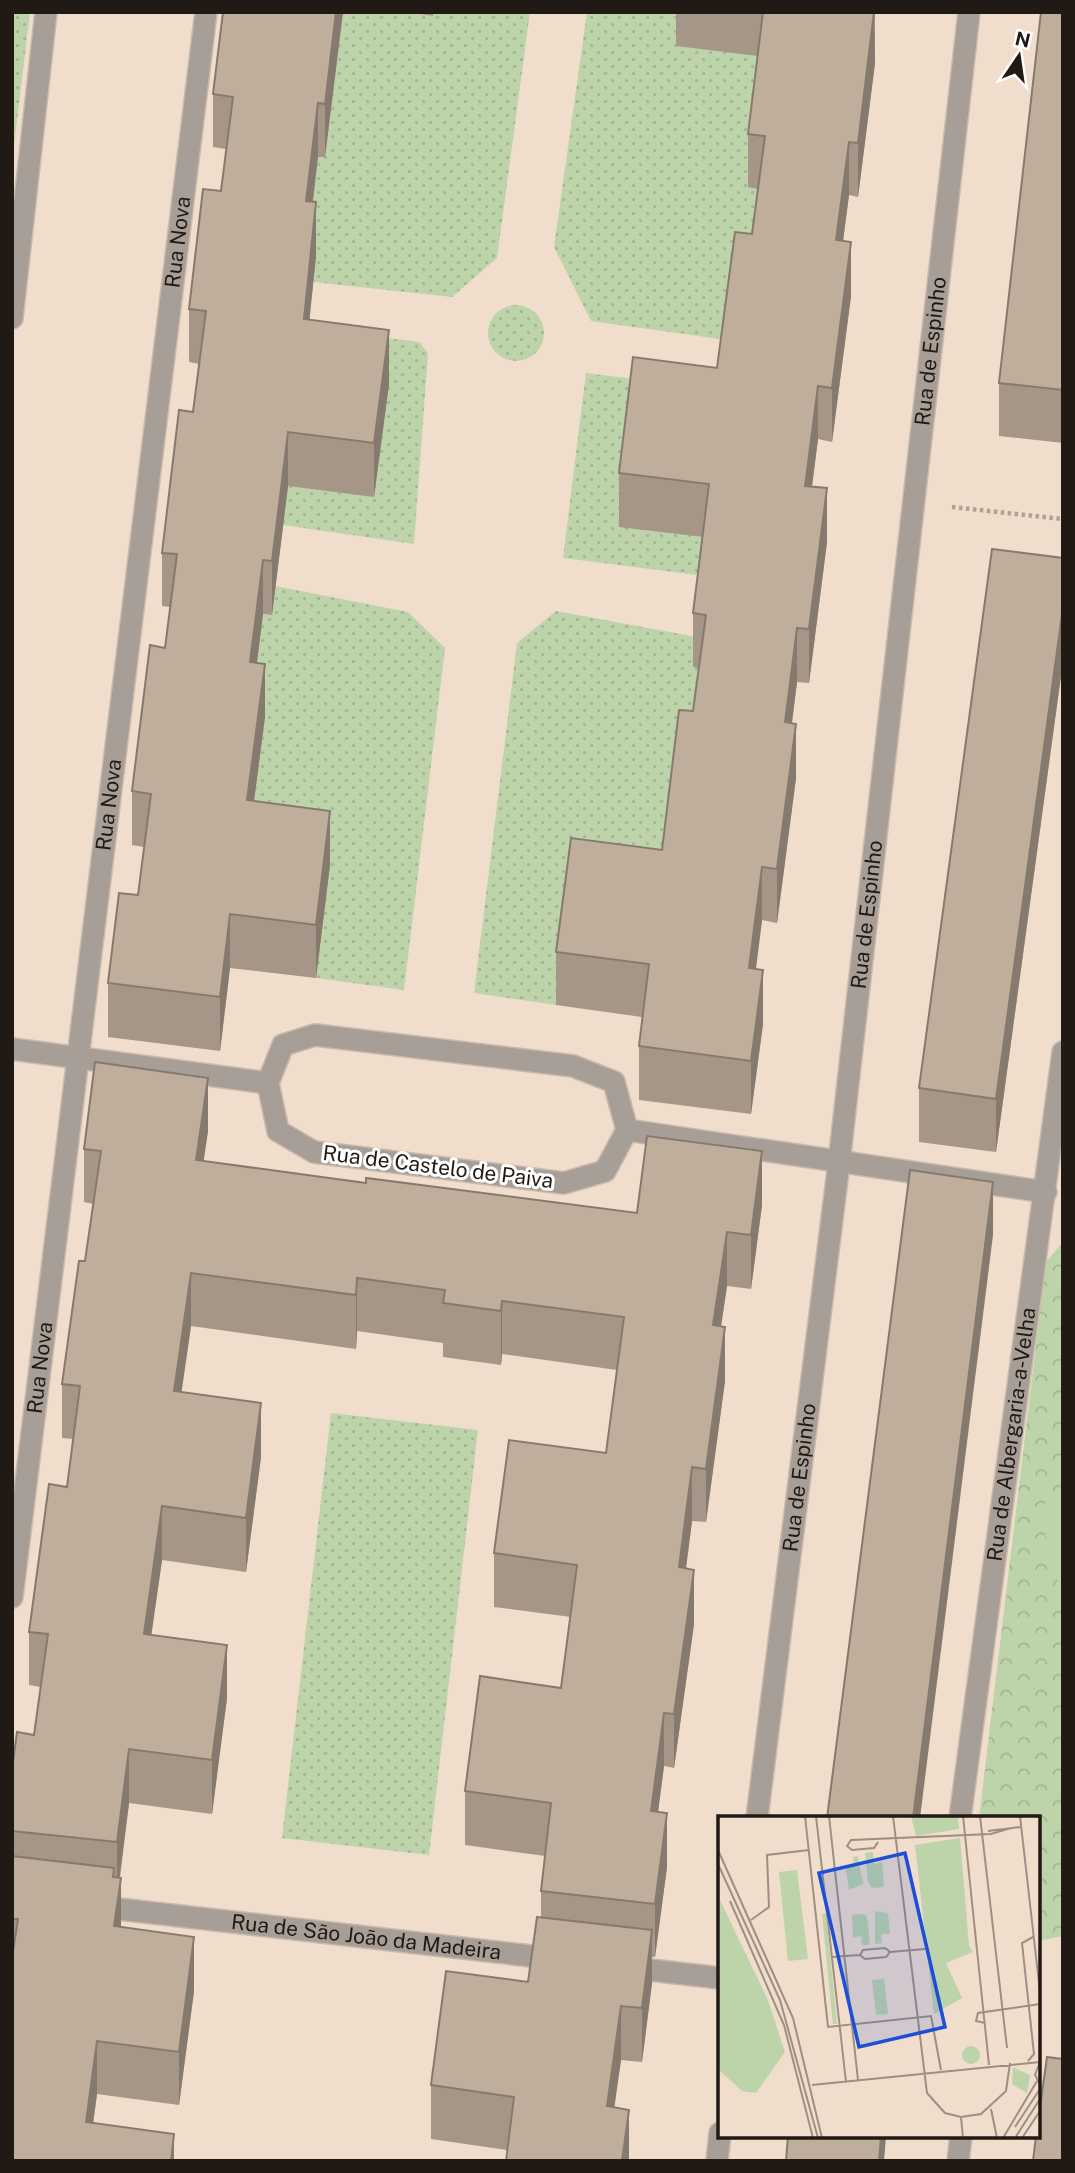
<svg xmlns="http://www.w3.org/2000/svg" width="1075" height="2173" font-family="'Public Sans',sans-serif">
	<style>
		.grass { fill: url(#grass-dots) }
		.forest { fill: url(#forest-crowns) }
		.garden { fill: #bdd4aa }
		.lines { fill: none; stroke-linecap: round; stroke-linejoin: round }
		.minor-casing { stroke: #cbbaab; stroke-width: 24 }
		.path { stroke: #b1a194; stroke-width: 4.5; stroke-dasharray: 3.5 3.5; stroke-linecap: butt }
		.minor { stroke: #a69e97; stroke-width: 21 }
		.wall { fill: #a59687 }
		.shaded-wall { fill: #867a6e }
		.building { fill: #c0ae9d; stroke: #867a6e; stroke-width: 2 }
		.labels { text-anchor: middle; stroke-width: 6; stroke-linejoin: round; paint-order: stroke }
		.street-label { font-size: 21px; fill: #211a14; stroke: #fff }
		.inset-road { fill: none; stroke: #9d8f82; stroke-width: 2 }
		.view { fill: #1d4ed8; fill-opacity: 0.15; stroke: #1d4ed8; stroke-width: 3.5 }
		.inset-edge { fill: none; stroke: #211a14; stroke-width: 3.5 }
	</style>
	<defs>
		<pattern id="grass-dots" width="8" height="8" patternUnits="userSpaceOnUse" patternTransform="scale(1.75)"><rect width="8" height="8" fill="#bdd4aa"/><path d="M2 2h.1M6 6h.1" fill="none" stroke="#a2b591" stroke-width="1.8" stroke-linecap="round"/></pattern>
		<pattern id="forest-crowns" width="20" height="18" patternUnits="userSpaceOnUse" patternTransform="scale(1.75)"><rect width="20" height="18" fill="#bdd4aa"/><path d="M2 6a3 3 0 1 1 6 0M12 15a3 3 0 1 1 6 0" fill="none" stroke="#a2b591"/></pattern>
	</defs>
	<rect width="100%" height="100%" fill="#f0ddcc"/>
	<g class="grass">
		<polygon points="12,12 30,12 12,162"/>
		<polygon points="325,12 405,12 432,16 433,12 530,12 497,258 452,297 313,282 306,254 318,157 325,157 342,20"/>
		<polygon points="587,12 680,12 777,43 749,187 765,189 727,340 591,321 554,247"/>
		<circle cx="516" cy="333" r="28"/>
		<polygon points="308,328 419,342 428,353 414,544 283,525 286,500 274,468 304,488 374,496"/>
		<polygon points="586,373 721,390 726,524 705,576 563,558"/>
		<polygon points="275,586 408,612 445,648 404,990 316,978 329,865 234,835 263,614 272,615"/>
		<polygon points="556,611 697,637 706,669 664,885 571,891 556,1005 474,993 517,643"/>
		<polygon points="331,1413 478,1430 429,1855 282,1838"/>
	</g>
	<polygon class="forest" points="1063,1242 1063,1936 1038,1941 1038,1818 979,1818 1046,1262"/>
	<polygon class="garden" points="1063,1499 1063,1603 1038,1505"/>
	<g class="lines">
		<g class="minor-casing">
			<g id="minor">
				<polyline points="12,318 46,12"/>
				<polygon points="315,1035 573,1066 614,1082 627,1130 605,1171 564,1183 314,1152 278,1131 268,1083 283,1045"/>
				<polyline points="12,1049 268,1083"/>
				<polyline points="627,1130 1046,1192"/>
				<path id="s1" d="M12,1597L206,12"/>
				<path id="s2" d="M757,1818L839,1163L969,12"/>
				<path id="s3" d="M960,1818L1063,1052"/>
				<path id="s4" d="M92,1906L558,1959"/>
				<polyline points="624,1967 720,1978"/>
				<polyline points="717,2161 720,2133"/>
				<polyline points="958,2161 961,2136"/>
			</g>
		</g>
		<polyline class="path" points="952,507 1063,519"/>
		<use href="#minor" class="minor"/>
	</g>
	<g class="wall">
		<polygon points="223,12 343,12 325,157 318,157 313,202 316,256 309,320 389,384 374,497 288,486 272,615 263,614 257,663 265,717 254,801 330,865 316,978 230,968 220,1051 108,1037 108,983 138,895 144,847 132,845 132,791 165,648 170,607 162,606 162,553 193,412 199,364 189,362 189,309 221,191 226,149 213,147 213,94"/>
		<polygon points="405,12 433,12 433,16"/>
		<polygon points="676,12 875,12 875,63 858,197 849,195 843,241 851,296 832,442 818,439 812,487 827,542 809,683 797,682 792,723 796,778 777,923 762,920 756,969 763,1024 751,1114 639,1100 639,1046 642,1017 556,1005 556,952 662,850 693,711 699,668 693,667 693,613 703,537 619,527 619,473 717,368 752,234 758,189 748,187 748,134 758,56 676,46"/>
		<polygon points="1063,12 1063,443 999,436 999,383"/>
		<polygon points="1063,558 1063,661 996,1152 919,1142 919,1088"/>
		<polygon points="208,1131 203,1161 366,1183 637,1213 762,1205 751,1289 727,1286 721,1326 725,1381 706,1522 692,1521 686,1569 694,1624 674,1768 664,1766 658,1812 667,1867 655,1957 652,1957 652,1983 642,2062 621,2060 614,2107 629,2161 507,2150 431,2139 431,2085 528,1982 541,1917 541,1891 545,1856 465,1845 465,1791 561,1688 571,1617 494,1607 494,1553 606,1453 617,1370 502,1354 501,1365 443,1357 443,1343 357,1331 356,1349 191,1326 181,1392 261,1457 246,1572 162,1560 151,1635 227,1698 212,1814 129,1803 120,1878 121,1927 194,1991 179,2105 97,2094 93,2123 174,2161 12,2161 12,1769 34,1735 41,1687 29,1685 29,1632 67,1487 73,1439 62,1438 62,1384 85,1261 93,1204 84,1202 84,1149"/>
	</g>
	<g class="shaded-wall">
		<polygon points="336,12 343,12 325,157 325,104"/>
		<polygon points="874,12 875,63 858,197 858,143"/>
		<polygon points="318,103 318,157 306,254 306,201"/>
		<polygon points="849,142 849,195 836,294 836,240"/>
		<polygon points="316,202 316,256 304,373 304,319"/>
		<polygon points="851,242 851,296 832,442 832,388"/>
		<polygon points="389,330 389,384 374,497 374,443"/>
		<polygon points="818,386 818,439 805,539 805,486"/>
		<polygon points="288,432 288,486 272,615 272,561"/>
		<polygon points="827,488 827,542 809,683 809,629"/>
		<polygon points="263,560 263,614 250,716 250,662"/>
		<polygon points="1063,607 1063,661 996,1152 996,1099"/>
		<polygon points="797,628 797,682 785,776 785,722"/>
		<polygon points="265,664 265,717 247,854 247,800"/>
		<polygon points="796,724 796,778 777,923 777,869"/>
		<polygon points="330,811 330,865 316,978 316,925"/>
		<polygon points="762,867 762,920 749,1021 749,968"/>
		<polygon points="230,914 230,968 220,1051 220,997"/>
		<polygon points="763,970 763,1024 751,1114 751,1061"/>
		<polygon points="208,1078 208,1131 196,1214 196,1160"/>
		<polygon points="762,1151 762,1205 751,1289 751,1235"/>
		<polygon points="993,1182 993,1235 920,1818 913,1818"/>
		<polygon points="727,1232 727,1286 713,1379 713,1325"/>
		<polygon points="191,1273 191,1326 174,1445 174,1391"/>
		<polygon points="357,1278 357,1331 356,1349 356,1295"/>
		<polygon points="502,1301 502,1354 501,1365 501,1311"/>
		<polygon points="725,1327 725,1381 706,1522 706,1469"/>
		<polygon points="261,1403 261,1457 246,1572 246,1518"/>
		<polygon points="692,1467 692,1521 679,1621 679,1567"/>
		<polygon points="162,1506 162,1560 144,1687 144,1634"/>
		<polygon points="694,1570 694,1624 674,1768 674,1714"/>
		<polygon points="227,1645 227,1698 212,1814 212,1760"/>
		<polygon points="664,1713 664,1766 651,1865 651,1811"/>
		<polygon points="129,1749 129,1803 117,1896 117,1842"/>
		<polygon points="667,1813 667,1867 655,1957 655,1904"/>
		<polygon points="121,1878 121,1932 114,1926"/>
		<polygon points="652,1930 652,1983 642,2062 642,2008"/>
		<polygon points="194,1937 194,1991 179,2105 179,2052"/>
		<polygon points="621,2006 621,2060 607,2160 607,2106"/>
		<polygon points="97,2041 97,2094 88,2161 86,2122"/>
		<polygon points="629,2110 629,2161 622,2161"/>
		<polygon points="174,2134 174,2161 171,2161"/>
		<polygon points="881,2136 886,2136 884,2161 879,2161"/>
	</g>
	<g class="building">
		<polygon points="223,12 336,12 325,104 318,103 306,201 316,202 304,319 389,330 374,443 288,432 272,561 263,560 250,662 265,664 247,800 330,811 316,925 230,914 220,997 108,983 119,893 138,895 151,794 132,791 150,645 165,648 177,554 162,553 179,410 193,412 206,311 189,309 203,189 221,191 233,97 213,94"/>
		<polygon points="763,12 874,12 858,143 849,142 836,240 851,242 832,388 818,386 805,486 827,488 809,629 797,628 785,722 796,724 777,869 762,867 749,968 763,970 751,1061 639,1046 649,964 556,952 571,838 662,850 679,710 693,711 706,615 693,613 709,484 619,473 633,357 717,368 735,232 752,234 765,136 748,134"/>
		<polygon points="1041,12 1063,12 1063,390 999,383"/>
		<polygon points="992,549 1063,558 1063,607 996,1099 919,1088"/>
		<polygon points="95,1062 208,1078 196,1160 366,1183 366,1178 637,1213 647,1136 762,1151 751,1235 727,1232 713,1325 725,1327 706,1469 692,1467 679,1567 694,1570 674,1714 664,1713 651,1811 667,1813 655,1904 541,1891 551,1803 465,1791 480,1676 561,1688 577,1565 494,1553 509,1440 606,1453 624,1317 502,1301 501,1311 443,1303 445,1290 357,1278 356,1295 191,1273 174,1391 261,1403 246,1518 162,1506 144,1634 227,1645 212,1760 129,1749 117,1842 12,1831 12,1769 17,1732 34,1735 48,1634 29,1632 49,1484 67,1487 80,1386 62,1384 79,1261 85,1261 101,1151 84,1149"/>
		<polygon points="910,1170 993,1182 913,1818 827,1818"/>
		<polygon points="12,1856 114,1868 113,1877 121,1878 114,1926 194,1937 179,2052 97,2041 86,2122 174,2134 171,2161 12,2161 12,1958 18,1919 12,1919"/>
		<polygon points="537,1917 652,1930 642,2008 621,2006 607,2106 629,2110 622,2161 506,2161 514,2097 431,2085 446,1971 528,1982"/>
		<polygon points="1047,2057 1063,2059 1063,2058 1063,2161 1033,2161 1036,2136 1038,2136 1038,2121"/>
		<polygon points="788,2136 881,2136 879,2161 786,2161"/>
	</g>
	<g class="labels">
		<g class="street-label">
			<text dy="7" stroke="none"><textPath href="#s1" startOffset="1365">Rua Nova</textPath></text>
			<text dy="7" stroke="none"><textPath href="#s2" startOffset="1477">Rua de Espinho</textPath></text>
			<text dy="7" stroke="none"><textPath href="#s1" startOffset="798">Rua Nova</textPath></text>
			<text dy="7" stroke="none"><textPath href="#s2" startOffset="910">Rua de Espinho</textPath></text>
			<text transform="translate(438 1167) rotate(7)" y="7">Rua de Castelo de Paiva</text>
			<text dy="7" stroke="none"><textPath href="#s1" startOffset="231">Rua Nova</textPath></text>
			<text dy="7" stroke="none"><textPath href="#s3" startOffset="387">Rua de Albergaria-a-Velha</textPath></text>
			<text dy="7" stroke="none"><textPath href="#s2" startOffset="343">Rua de Espinho</textPath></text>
			<text dy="7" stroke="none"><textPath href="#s4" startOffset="276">Rua de São João da Madeira</textPath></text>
		</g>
	</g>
	<g transform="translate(718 1816)">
		<rect width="322" height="322" fill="#f0ddcc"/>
		<path d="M155,36L156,48L164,46L166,71L154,72L150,66L147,37ZM140,40L145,68L131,74L127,50H136L135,41ZM157,95L170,97L172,118H163L164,127L157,128ZM108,97L119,208H115L104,98ZM145,98L149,100L152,129H144L143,120L135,122L134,99ZM166,163L170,198L158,199L154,164ZM295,251L312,259L309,277L294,268Z" fill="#bdd4aa"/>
		<path d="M193,0H240L241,13L198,20ZM242,22L251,130L255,136L228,147L244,182L216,198L197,29ZM79,54L90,143L70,145L61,56Z" fill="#bdd4aa"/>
		<path d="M218,35L221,60L206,62L204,36ZM2,84L50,184L67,236L38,277L24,275L0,253ZM225,152L237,175L224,182L212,158ZM244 239a9 9 0 1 1 18 0a9 9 0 1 1-18 0Z" fill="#bdd4aa"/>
		<path class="inset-road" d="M87,0L110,211L213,200L223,254M98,0L128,266M111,0L140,264M175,0L209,277L227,297L243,301L263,298L288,275L292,247M245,0L271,249M262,0L289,232M302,0L322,176M270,15L303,11M160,26L156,32L134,34L129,30L133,24L273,18L293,12M0,34L75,202L104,322M0,48L62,184L100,322M12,85L66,209L95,322M33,104L51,91L49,39L91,34M167,132L172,136L168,141L147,143L142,139L145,134ZM172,136L207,133M114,141L142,139M267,207L258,205L260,197L322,188M310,245L316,238L304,127L315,121M322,268L317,259L322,246M94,269L322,246M273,293L279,322M243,301L245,322M297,311L322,273M285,322L319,265M297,322L322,283M304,322L322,295"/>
		<path class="view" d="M187,37L227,211L141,231L101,57Z"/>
		<rect width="322" height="322" class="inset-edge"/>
	</g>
	<rect width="1075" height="2173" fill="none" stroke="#211a14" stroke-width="28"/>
	<g transform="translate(1019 56) rotate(13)" stroke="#ffffff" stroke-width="5" paint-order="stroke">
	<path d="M0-5L12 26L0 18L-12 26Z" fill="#211a14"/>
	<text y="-10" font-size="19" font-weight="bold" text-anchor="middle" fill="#211a14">N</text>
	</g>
</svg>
